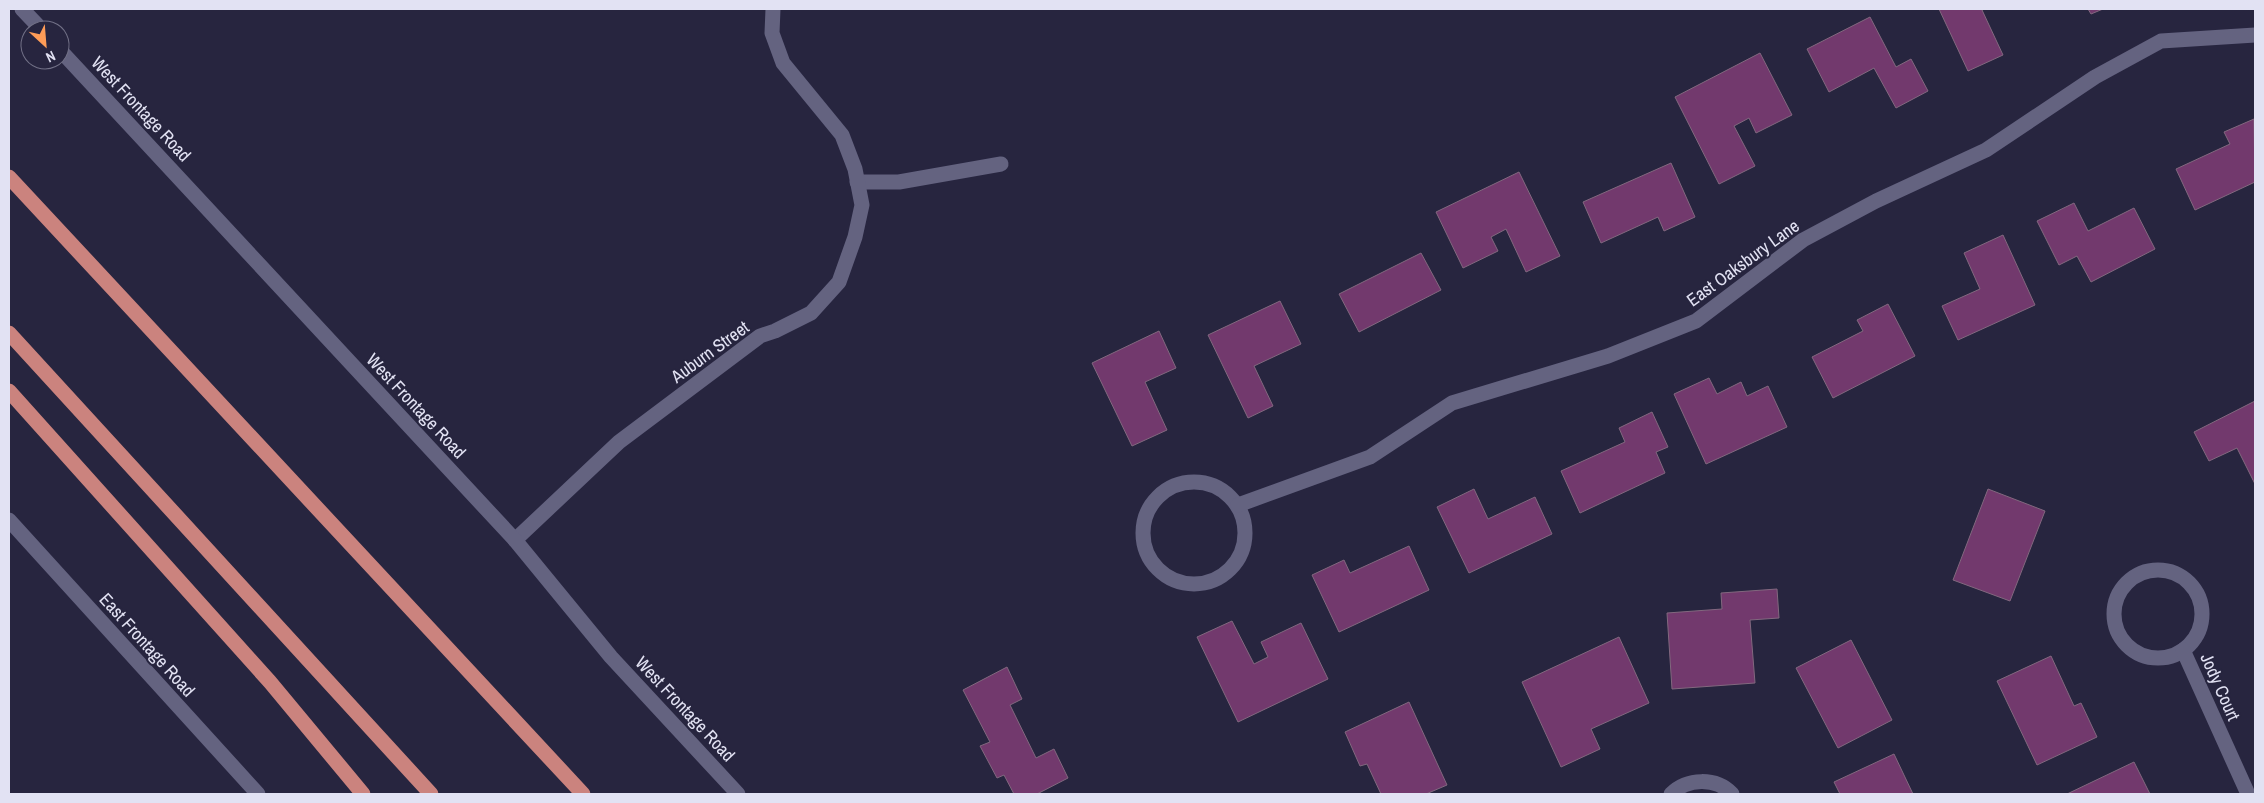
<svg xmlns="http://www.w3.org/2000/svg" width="2264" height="803" font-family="'Archivo Narrow',sans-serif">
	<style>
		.building { fill: #72396d; stroke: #82687f }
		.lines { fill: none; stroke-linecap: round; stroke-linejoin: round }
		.service { stroke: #646380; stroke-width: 15 }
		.minor { stroke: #646380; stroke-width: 15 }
		.tertiary { stroke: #646380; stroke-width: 15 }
		.motorway { stroke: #cb837e; stroke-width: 15 }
		.labels { text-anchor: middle; stroke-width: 4; stroke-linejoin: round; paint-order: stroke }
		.street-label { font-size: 18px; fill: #e2e2f3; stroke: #27253f }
	</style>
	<rect width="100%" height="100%" fill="#27253f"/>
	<g class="building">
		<polygon points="1939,9 1984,9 1982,10 2003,55 1968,71"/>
		<polygon points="2088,9 2103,9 2091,14"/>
		<polygon points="1870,17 1896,67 1911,59 1928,91 1896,108 1874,68 1829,92 1807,49"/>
		<polygon points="1760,53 1792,115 1756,133 1749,118 1734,126 1755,166 1719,184 1675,97"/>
		<polygon points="2254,119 2255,182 2195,210 2176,169 2230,144 2224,132"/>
		<polygon points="1671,163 1695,217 1664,231 1658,217 1601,243 1583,202"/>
		<polygon points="1519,172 1560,256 1526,272 1506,229 1491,237 1498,251 1463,268 1436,212"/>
		<polygon points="2074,203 2088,231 2134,208 2155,249 2091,282 2077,256 2059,265 2037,221"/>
		<polygon points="2003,235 2035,305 1958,340 1942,306 1980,289 1964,253"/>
		<polygon points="1421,253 1441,290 1359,332 1339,294"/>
		<polygon points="1280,301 1301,344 1254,366 1273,406 1248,418 1208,335"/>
		<polygon points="1888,304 1915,356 1833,398 1812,357 1863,331 1857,320"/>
		<polygon points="1159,331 1176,368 1145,382 1167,430 1132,446 1092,363"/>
		<polygon points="1709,378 1717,394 1741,382 1747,396 1768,386 1787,427 1706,464 1674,394"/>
		<polygon points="2255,401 2255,484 2237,448 2209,461 2194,432"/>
		<polygon points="1652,412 1668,447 1656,452 1665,473 1580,513 1561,471 1625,442 1619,428"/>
		<polygon points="1474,489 1488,519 1535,497 1552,534 1469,573 1437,507"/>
		<polygon points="1988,489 2045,511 2010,601 1953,580"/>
		<polygon points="1409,546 1429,590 1339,632 1312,575 1344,560 1350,573"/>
		<polygon points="1777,589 1779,618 1750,620 1755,683 1672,689 1667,613 1722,609 1721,593"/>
		<polygon points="1232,621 1254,664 1268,657 1261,642 1301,623 1328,679 1238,722 1197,637"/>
		<polygon points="1619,637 1649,703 1591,729 1600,749 1561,767 1522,682"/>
		<polygon points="1851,640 1892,720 1838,748 1796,668"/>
		<polygon points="2051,656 2074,706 2081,703 2097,737 2037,765 1997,681"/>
		<polygon points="1007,667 1022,699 1010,705 1036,758 1054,749 1068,778 1037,794 1014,794 1004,775 997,778 980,746 990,742 963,690"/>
		<polygon points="1409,702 1447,785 1426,794 1381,794 1367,764 1360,766 1345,732"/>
		<polygon points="1894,754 1913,794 1840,794 1834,782"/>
		<polygon points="2134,762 2150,794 2067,794"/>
	</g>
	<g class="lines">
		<polyline class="service" points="857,182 899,182 1001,164"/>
		<g class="minor">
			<circle cx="1194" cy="533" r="51"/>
			<polyline points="1238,505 1370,457 1452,403 1608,356 1696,321 1803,240 1876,201 1986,150 2095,77 2161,41 2255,35"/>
			<polyline points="515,540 619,442 760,336 775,331 811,313 839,282 855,237 862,205 855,169 842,135 783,63 772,33 773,9"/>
			<circle cx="2158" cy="614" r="44"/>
			<polyline points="2183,650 2248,794"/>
			<path d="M1671,794C1687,778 1716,777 1732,794"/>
		</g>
		<g class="tertiary">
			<polyline points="22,9 42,30"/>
			<polyline points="60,50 515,540 611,657 738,794"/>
			<polyline points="9,520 258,794"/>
		</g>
		<g class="motorway">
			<polyline points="9,177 583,794"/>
			<polyline points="9,333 431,794"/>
			<polyline points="9,391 270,682 363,794"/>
		</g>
	</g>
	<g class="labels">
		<g class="street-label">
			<text transform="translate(141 109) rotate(47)" y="6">West Frontage Road</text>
			<text transform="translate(1743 263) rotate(-36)" y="6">East Oaksbury Lane</text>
			<text transform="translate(710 352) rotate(-36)" y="6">Auburn Street</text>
			<text transform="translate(416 406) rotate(47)" y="6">West Frontage Road</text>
			<text transform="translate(147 645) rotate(48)" y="6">East Frontage Road</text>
			<text transform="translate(2220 687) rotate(66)" y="6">Jody Court</text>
			<text transform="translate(685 709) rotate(47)" y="6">West Frontage Road</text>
		</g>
	</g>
	<rect width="2264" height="803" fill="none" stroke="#e2e2f3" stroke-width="20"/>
	<g transform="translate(45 45) rotate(154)"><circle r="24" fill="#27253f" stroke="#727187"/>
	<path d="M0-4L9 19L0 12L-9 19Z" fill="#fe9c57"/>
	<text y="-8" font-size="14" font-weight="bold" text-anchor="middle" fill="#e2e2f3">N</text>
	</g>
</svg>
